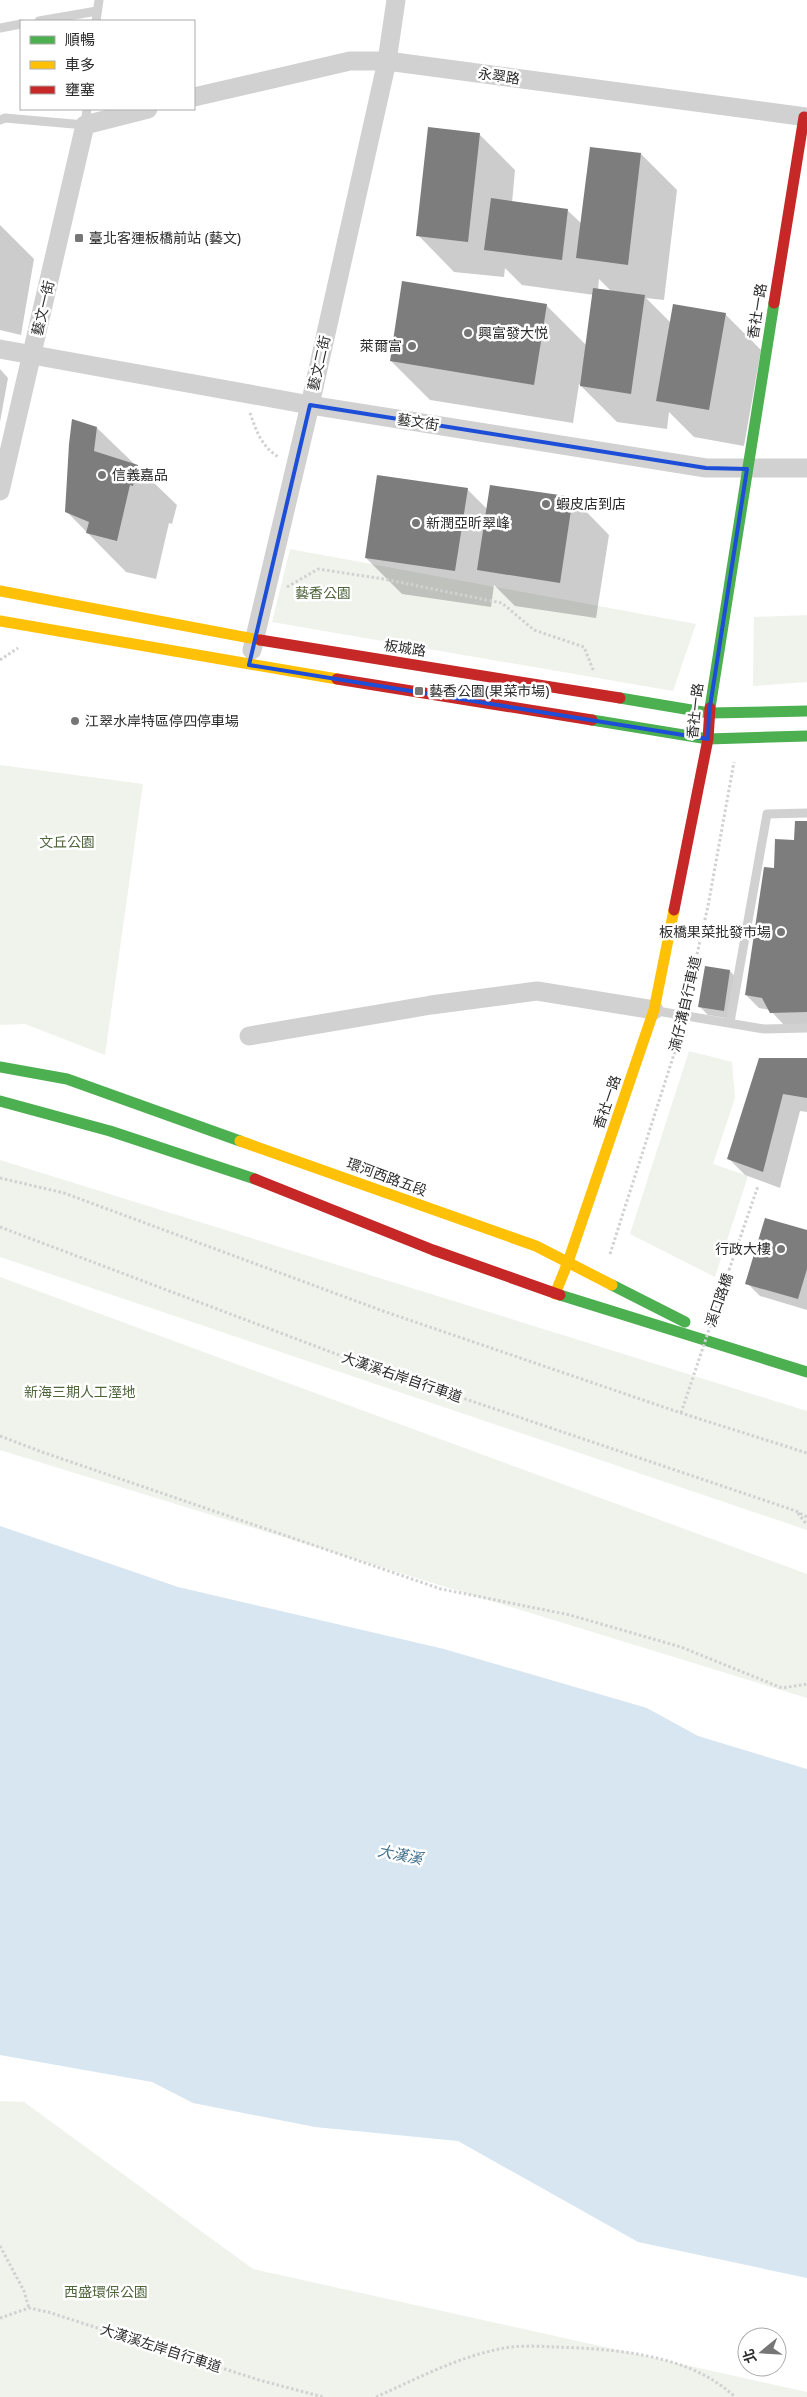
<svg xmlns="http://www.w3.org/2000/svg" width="807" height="2397" font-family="'Noto Sans','Noto Sans TC',sans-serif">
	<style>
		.green { fill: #eff3eb }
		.water { fill: #d7e6f0 }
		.shadow { fill: #0003; fill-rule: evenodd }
		.building { fill: #7d7d7d }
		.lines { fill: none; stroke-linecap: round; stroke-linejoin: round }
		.path { stroke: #d1d1d1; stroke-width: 3; stroke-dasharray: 2.5 2.5; stroke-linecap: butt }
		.lane { stroke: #d1d1d1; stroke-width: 9 }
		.street { stroke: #d1d1d1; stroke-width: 19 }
		.fast { stroke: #4caf50; stroke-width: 11 }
		.slow { stroke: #ffc107; stroke-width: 11 }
		.jam { stroke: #c62828; stroke-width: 11 }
		.path-bridge { stroke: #d1d1d1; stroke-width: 3; stroke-dasharray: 2.5 2.5; stroke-linecap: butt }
		.marked { fill: none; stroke: #1d4ed8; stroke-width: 4; stroke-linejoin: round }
		.poi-dot { fill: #767676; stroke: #fff; stroke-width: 2 }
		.labels { text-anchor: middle; stroke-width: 5; stroke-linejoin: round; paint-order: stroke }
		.street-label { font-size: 14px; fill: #2c2c2c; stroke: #fff }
		.poi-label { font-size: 14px; fill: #2c2c2c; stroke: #fff; text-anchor: start }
		.park-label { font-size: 14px; fill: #4f653c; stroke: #fff }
		.water-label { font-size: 15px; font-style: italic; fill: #3e6d8a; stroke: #fff }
	</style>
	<rect width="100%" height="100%" fill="#fff"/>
	<g class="green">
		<polygon points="290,549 696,624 673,691 272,622"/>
		<polygon points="807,615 807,682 753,686 754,617"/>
		<polygon points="0,765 143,784 105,1055 25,1024 0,1025"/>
		<polygon points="689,1051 732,1062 735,1098 713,1164 748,1176 715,1277 630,1234"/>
		<polygon points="0,1160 807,1411 807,1530 0,1257"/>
		<polygon points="0,1277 807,1574 807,1698 0,1450"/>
		<polygon points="0,2101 24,2102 253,2269 807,2392 807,2397 0,2397"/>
	</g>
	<polygon class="water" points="0,1526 178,1587 444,1649 647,1708 698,1736 807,1769 807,2278 638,2242 458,2141 315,2127 193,2103 152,2082 0,2055"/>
	<g class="shadow">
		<path d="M479,134L515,170L512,203L567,210L582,224L641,154L677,190L664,300L646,298L671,323L725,314L761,350L744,446L694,437L669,412L667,429L617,422L579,384L573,423L430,400L391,361L546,305L587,346L594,295L522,285L505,268L504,277L454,272L418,235ZM599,279L612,292L598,290Z"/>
		<polygon points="0,225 34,259 21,335 0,330"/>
		<polygon points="0,369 8,378 0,422"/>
		<polygon points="97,428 177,505 172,524 169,523 156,579 126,572 67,512"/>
		<polygon points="467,489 488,510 573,498 609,535 596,618 515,606 494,585 491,607 402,594 366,558"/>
		<polygon points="807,822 807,1025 784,1025 770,1010 759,1008 746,995 775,870"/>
		<polygon points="706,967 730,971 738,980 732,1019 708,1015 699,1006"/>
		<polygon points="807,1059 807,1112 800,1111 780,1188 745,1175 728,1158"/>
		<polygon points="807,1231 807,1310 760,1296 747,1283"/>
	</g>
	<g class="building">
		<polygon points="428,127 480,133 468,242 416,236"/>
		<polygon points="590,147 641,153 628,265 576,258"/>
		<polygon points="491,198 568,209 562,260 484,250"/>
		<polygon points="402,281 547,304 534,385 390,361"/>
		<polygon points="593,288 645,295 631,394 580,386"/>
		<polygon points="673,304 726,313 709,410 656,401"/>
		<polygon points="72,419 97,427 94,451 138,465 133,486 130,485 117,541 86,533 89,522 65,512 69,444"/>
		<polygon points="377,475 468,488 455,571 365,558"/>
		<polygon points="490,485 573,497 560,583 477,570"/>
		<polygon points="795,821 807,821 807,1012 770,1013 762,998 745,995 764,867 774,868 775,839 794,840"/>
		<polygon points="705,966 730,970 724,1011 698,1007"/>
		<polygon points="759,1058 807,1058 807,1098 783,1094 763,1172 727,1159"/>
		<polygon points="765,1218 807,1230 807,1269 798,1299 745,1284"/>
	</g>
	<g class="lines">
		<g class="path">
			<path d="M250,413C256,430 262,448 279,457"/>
			<polyline points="287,587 318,569 384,579 502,603 534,630 584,647 594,672"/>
			<polyline points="0,660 18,648"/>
			<polyline points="686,1003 708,906 734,762"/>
			<polyline points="0,1178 64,1193 383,1311 681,1413 807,1453"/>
			<polyline points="0,1227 368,1366 796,1511 807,1517"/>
			<polyline points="610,1254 675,1051 680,1028"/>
			<polyline points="729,1270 758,1186"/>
			<polyline points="0,1436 42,1452 441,1589 570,1615 681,1647 782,1688 807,1684"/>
			<polyline points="798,1513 807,1525"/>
			<polyline points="0,2246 24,2291 29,2308"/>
			<polyline points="0,2318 29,2308 48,2312 259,2380 323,2397"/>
			<path d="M376,2397C416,2379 456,2358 499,2349C517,2345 538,2346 556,2347C615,2349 690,2354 735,2397"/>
		</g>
		<g class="lane">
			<polyline points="39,21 97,11"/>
			<polyline points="96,21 99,0"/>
			<polyline points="0,28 21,24"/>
			<polyline points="0,120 5,118 85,125 87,109"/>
			<polyline points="657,1011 764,1029 807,1028"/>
			<polyline points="730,1022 767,814 807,813"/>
		</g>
		<g class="street">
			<polyline points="194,97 350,61 387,61 807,117"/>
			<polyline points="0,349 310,405 706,468 807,468"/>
			<polyline points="0,491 85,125 148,109"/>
			<polyline points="252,650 310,405 387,61 396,0"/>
			<polyline points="249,1036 431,1005 537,991 654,1010"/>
		</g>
		<g class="fast">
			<polyline points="620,698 709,713 807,711"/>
			<polyline points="710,708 774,303"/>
			<polyline points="592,720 708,739 807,736"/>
			<polyline points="0,1067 67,1079 240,1141"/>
			<polyline points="0,1101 110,1131 255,1179"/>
			<polyline points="612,1285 685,1322"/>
			<polyline points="560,1295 807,1372"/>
		</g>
		<g class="slow">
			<polyline points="0,591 260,640"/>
			<polyline points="0,621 337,679"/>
			<polyline points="240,1141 536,1246 612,1285"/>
			<polyline points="555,1294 568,1262 654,1010 674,910"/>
		</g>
		<g class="jam">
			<polyline points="774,303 804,117"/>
			<polyline points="260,640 620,698"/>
			<polyline points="337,679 592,720"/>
			<polyline points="674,910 708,739 710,708"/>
			<polyline points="255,1179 433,1250 560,1295"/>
		</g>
		<polyline class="path-bridge" points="681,1413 729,1270"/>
	</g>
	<path class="marked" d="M310,405L706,468L747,469L709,713L708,739L249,665Z"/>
	<g class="poi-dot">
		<rect x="74" y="233" width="10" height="10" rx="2.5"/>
		<circle cx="468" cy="333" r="5"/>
		<circle cx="412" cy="346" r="5"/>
		<circle cx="102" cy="475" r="5"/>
		<circle cx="546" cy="504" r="5"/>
		<circle cx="416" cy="523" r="5"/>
		<rect x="414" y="686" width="10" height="10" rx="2.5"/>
		<circle cx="75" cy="721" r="5"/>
		<circle cx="781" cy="932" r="5"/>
		<circle cx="781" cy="1249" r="5"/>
	</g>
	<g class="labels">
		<g class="street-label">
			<text transform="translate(499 76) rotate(8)" y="5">永翠路</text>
			<text transform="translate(43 308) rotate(-77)" y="5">藝文一街</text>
			<text transform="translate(757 311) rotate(-81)" y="5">香社一路</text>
			<text transform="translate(319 363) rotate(-77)" y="5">藝文二街</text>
			<text transform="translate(418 422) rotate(9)" y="5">藝文街</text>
			<text transform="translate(405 648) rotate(9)" y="5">板城路</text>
			<text transform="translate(695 711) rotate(-84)" y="5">香社一路</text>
			<text transform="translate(685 1004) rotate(-77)" y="5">湳仔溝自行車道</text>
			<text transform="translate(607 1102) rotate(-71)" y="5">香社一路</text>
			<text transform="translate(387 1177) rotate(20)" y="5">環河西路五段</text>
			<text transform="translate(719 1300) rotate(-71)" y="5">溪口路橋</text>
			<text transform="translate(402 1377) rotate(19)" y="5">大漢溪右岸自行車道</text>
			<text transform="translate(161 2348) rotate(18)" y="5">大漢溪左岸自行車道</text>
		</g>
		<g class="poi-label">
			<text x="89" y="243">臺北客運板橋前站 (藝文)</text>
			<text x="478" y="338">興富發大悦</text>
			<text x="402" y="351" text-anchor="end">萊爾富</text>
			<text x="112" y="480">信義嘉品</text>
			<text x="556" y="509">蝦皮店到店</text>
			<text x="426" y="528">新潤亞昕翠峰</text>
			<text x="429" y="696">藝香公園(果菜市場)</text>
			<text x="85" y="726">江翠水岸特區停四停車場</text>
			<text x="771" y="937" text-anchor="end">板橋果菜批發市場</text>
			<text x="771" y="1254" text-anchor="end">行政大樓</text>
		</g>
		<g class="park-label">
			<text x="323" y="598">藝香公園</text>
			<text x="67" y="847">文丘公園</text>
			<text x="80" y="1397">新海三期人工溼地</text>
			<text x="106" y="2297">西盛環保公園</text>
		</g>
		<g class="water-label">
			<text transform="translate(400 1855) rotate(11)" y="5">大漢溪</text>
		</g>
	</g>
	<rect x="20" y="20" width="175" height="90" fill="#ffffff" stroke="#ababab"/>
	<rect x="30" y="36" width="25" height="8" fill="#4caf50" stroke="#ababab"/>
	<text x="65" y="45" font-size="15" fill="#2c2c2c">順暢</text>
	<rect x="30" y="61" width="25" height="8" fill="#ffc107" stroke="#ababab"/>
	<text x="65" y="70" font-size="15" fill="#2c2c2c">車多</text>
	<rect x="30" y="86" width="25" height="8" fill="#c62828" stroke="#ababab"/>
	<text x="65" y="95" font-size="15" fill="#2c2c2c">壅塞</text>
	<g transform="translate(762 2352) rotate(252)"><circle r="24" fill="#ffffff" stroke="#ababab"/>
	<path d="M0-4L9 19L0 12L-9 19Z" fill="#767676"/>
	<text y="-8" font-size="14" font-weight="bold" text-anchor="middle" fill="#2c2c2c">北</text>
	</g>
</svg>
